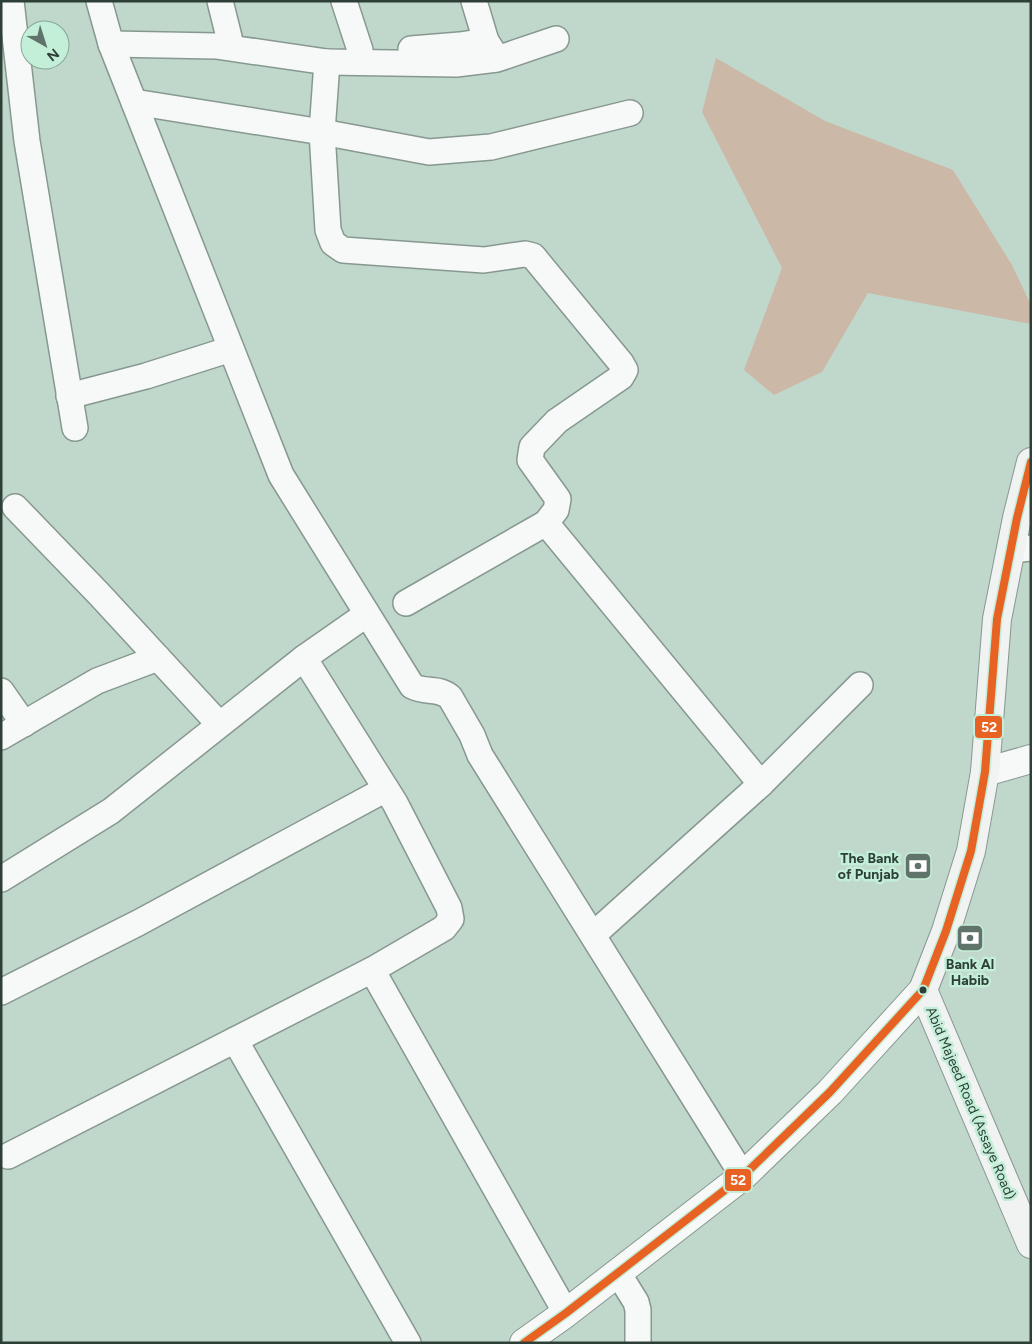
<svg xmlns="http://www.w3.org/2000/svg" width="1032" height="1344" font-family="Figtree,sans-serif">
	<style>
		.green { fill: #ccb8a6 }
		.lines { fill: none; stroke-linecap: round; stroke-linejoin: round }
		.minor-casing { stroke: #879890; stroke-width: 28 }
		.tertiary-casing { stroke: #879890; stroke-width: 30 }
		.secondary-casing { stroke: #879890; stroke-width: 30 }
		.minor { stroke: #f6f9f7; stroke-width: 25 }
		.tertiary { stroke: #f6f9f7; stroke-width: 28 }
		.secondary { stroke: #f1f2f2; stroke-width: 28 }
		.bus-1-casing { stroke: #c3eed8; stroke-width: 11 }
		.bus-1 { stroke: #e86323; stroke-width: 8 }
		.bus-dot { fill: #2e3f37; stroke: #c3eed8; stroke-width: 2 }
		.labels { text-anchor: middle; stroke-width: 5; stroke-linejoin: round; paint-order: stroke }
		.poi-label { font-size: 14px; font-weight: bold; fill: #2e3f37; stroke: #c3eed8; text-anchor: end }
		.street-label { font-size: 14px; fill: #2e3f37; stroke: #c3eed8 }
		.line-badge { stroke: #c3eed8; stroke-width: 2 }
		.badge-label { font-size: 14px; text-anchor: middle; font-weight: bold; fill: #fff }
	</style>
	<rect width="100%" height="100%" fill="#c0d7cb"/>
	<polygon class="green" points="716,58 825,121 953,170 1012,265 1031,305 1031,324 868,293 822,372 774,395 744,370 782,268 702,112"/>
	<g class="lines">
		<g class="minor-casing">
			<g id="minor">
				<polyline points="11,1 27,141 75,428"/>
				<path d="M99,1L111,44L281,475L412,686C424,693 439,687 450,697L472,735L480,755L743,1176"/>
				<polyline points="220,1 229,37"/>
				<polyline points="344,1 360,50"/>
				<polyline points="474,1 486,41 495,55"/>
				<polyline points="111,44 216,46 327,62 456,64 497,59 556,39"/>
				<polyline points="411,49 460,45 486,41"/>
				<polyline points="327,62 322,132 328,230 333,243 343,250 484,260 525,254 533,256 621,363 625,370 621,377 557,421 532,447 530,460 558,499 556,510 546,523 406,603"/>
				<polyline points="134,102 322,132 429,152 491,147 630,113"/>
				<polyline points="69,396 146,376 231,349"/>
				<polyline points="15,507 99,594 219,724"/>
				<polyline points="546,523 761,784"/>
				<polyline points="1010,550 1031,548"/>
				<polyline points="1,691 24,724"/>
				<polyline points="1,737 97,681 158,658"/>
				<polyline points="1,879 111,811 304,658 367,614"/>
				<polyline points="593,935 761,784 860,685"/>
				<polyline points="372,970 566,1313"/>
				<polyline points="1,992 138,923 386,789"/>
				<polyline points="235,1040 408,1343"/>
				<polyline points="8,1156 372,970 444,928 451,919 449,908 395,803 304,658"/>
				<polyline points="618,1273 636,1302 638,1310 638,1343"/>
			</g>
		</g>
		<g class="tertiary-casing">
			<g id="tertiary">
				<polyline points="985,772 1031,759"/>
				<polyline points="524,1343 566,1313 743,1176 830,1092 923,990"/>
			</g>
		</g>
		<g class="secondary-casing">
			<polyline id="secondary" points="1031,462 1017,518 997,619 985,772 971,851 946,931 923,990 1031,1244"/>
		</g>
		<use href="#minor" class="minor"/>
		<use href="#tertiary" class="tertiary"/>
		<use href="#secondary" class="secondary"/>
		<g class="bus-1-casing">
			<polyline id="bus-1" points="524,1343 566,1313 743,1176 830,1092 923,990 946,931 971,851 985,772 997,619 1017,518 1031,462"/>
		</g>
		<use href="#bus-1" class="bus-1"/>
	</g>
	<defs>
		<g id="bank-square" transform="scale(1.4375)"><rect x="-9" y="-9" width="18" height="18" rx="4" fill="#61746b" stroke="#c3eed8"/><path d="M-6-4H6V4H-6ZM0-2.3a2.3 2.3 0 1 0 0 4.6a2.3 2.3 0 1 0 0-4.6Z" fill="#fff"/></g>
	</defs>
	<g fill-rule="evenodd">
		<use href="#bank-square" x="918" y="866"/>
		<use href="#bank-square" x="970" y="938"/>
	</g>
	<circle class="bus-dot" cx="923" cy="990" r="4.5"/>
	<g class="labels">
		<g class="poi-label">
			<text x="899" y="863">The Bank<tspan x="899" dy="16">of Punjab</tspan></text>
			<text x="970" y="969" text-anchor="middle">Bank Al<tspan x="970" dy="16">Habib</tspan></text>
		</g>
		<g class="street-label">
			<text transform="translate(971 1103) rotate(67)" y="5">Abid Majeed Road (Assaye Road)</text>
		</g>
	</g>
	<g class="line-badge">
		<rect x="974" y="715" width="29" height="24" rx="5" fill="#e86323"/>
		<rect x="724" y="1168" width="28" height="24" rx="5" fill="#e86323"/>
	</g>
	<g class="badge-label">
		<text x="989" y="732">52</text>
		<text x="738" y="1185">52</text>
	</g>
	<rect width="1032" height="1344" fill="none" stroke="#2e3f37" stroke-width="5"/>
	<g transform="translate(45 45) rotate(141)"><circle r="24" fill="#c3eed8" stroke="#87a898"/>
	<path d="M0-4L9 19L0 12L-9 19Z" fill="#61746b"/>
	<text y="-8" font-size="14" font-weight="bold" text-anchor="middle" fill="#2e3f37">N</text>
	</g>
</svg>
